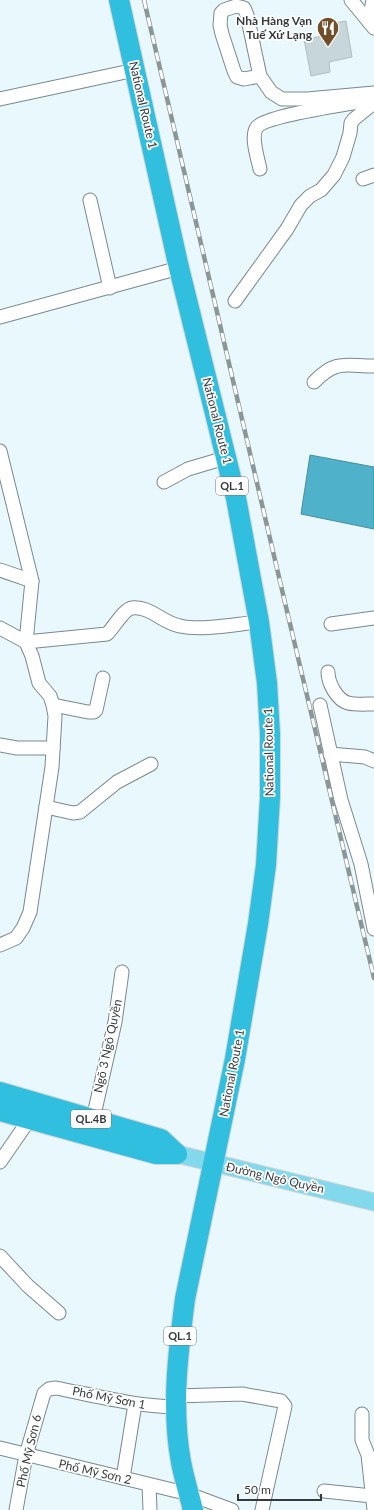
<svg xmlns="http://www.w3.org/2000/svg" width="374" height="1510" font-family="Lato,sans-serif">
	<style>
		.water { fill: #50b1ca; stroke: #488ea0 }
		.building { fill: #c6d6da; stroke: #aebec2 }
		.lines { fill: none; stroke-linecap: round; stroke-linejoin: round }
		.minor-casing { stroke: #7a898d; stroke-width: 15 }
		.major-casing { stroke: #d3d4d4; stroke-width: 19 }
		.highway-casing { stroke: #d3d4d4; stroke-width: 22 }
		.minor { stroke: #fff; stroke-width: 13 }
		.major { stroke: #83d9ec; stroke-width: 17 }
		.highway { stroke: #31bfdf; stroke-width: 20 }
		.rail-casing { stroke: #8b9699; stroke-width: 4.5 }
		.rail { stroke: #fff; stroke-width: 3; stroke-dasharray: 9; stroke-linecap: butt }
		.labels { text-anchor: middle; stroke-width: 3.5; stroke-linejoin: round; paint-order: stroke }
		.shield { fill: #fff; stroke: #727677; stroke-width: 1 }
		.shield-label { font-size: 11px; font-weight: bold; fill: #353b3d }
		.poi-label { font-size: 12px; font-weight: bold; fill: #353b3d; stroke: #fff; text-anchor: end }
		.street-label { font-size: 12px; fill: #353b3d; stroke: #fff }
	</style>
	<rect width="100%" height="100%" fill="#e8f8fd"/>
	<polygon class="water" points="310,455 374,467 374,529 301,514"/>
	<polygon class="building" points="346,21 352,57 329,62 330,72 311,76 304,39 324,36 322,25"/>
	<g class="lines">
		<g class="minor-casing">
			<g id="minor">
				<polyline points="351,0 374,28"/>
				<polyline points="369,22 373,0"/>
				<polyline points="260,76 244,79 237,77 234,71 222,34 220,25 221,13 224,10 236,6 244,8 247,15 260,76 271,92 282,99 307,99 374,93"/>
				<polyline points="0,99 135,70"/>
				<path d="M260,169C258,159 250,136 257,127C267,115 351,104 370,100"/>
				<polyline points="363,179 374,175"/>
				<polyline points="90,200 110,288"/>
				<polyline points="235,301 287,229 301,205 310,196 321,190 334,175 343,157 350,133 351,123 354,119 374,103"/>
				<polyline points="0,317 179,268"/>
				<path d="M314,382C336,359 346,366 374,366"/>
				<path d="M0,451L32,581L26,642L107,634C114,627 124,609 132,608C151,606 162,623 180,626C202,631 236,624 259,622"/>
				<polyline points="164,482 188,469 225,458"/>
				<polyline points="0,570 32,581"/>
				<polyline points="331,624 374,618"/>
				<polyline points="0,628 26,642 32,656 39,683 50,696 53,705 55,716 52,767 30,912 23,928 16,938 0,945"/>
				<path d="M328,672C328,683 337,700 348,703C356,705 366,704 374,704"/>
				<polyline points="53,705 88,712 94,712 96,710 103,678"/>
				<polyline points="320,705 341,800 361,864 374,929"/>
				<polyline points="0,745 17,748 53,748"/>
				<polyline points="330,754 365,757 374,761"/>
				<polyline points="46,807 73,813 80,812 117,782 151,764"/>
				<polyline points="93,1119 115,1022 122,972"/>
				<polyline points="0,1162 29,1120"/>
				<polyline points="0,1256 28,1286 59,1313"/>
				<polyline points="176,1396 242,1394 281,1401 285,1406 262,1510"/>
				<polyline points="362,1414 362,1440 368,1455 374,1510"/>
				<polyline points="0,1448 189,1494 232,1510"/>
				<polyline points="123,1478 135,1404"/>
				<polyline points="149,1485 150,1510"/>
				<polyline points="324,1491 372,1496"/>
				<path d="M16,1510L26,1455L44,1393L49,1389L56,1388C96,1396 135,1406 176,1407"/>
			</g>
		</g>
		<g class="major-casing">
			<polyline id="major" points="177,1154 374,1202"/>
		</g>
		<g class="highway-casing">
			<g id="highway">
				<path d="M119,0L179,268L236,498L259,622L267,683L270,734V797L266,865L258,924L235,1059L185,1299C178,1353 171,1408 181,1462C184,1478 189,1494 193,1510"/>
				<polyline points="0,1092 161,1139 177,1154"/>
				<polyline points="0,1111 156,1154 177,1154"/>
			</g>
		</g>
		<use href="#minor" class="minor"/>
		<use href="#major" class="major"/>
		<use href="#highway" class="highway"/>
		<g class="rail-casing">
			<polyline id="rail" points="144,0 286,607 374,978"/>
		</g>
		<use href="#rail" class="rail"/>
	</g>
	<defs>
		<g id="restaurant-pin" transform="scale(1.15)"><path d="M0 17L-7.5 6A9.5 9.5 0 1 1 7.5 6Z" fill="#714e27" stroke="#fff"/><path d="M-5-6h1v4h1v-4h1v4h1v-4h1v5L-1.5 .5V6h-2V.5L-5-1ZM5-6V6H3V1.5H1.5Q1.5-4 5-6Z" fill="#fff"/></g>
	</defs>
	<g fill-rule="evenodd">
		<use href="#restaurant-pin" x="328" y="28"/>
	</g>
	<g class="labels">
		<g class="shield">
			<rect x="216" y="477" width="32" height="18" rx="3"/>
			<rect x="71" y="1110" width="40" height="18" rx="3"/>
			<rect x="164" y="1327" width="32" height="18" rx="3"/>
		</g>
		<g class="shield-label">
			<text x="232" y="490">QL.1</text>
			<text x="91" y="1123">QL.4B</text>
			<text x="180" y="1340">QL.1</text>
		</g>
		<g class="poi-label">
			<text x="312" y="25">Nhà Hàng Vạn<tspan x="312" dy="14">Tuế Xứ Lạng</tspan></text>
		</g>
		<g class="street-label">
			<text transform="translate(143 105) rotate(77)" y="4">National Route 1</text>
			<text transform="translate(217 421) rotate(76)" y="4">National Route 1</text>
			<text transform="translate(269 752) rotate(-91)" y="4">National Route 1</text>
			<text transform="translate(108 1046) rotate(-78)" y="4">Ngõ 3 Ngô Quyền</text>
			<text transform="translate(232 1073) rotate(-79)" y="4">National Route 1</text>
			<text transform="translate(275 1178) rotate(13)" y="4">Đường Ngô Quyền</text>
			<text transform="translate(109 1398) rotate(11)" y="4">Phố Mỹ Sơn 1</text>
			<text transform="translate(29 1451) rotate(-77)" y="4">Phố Mỹ Sơn 6</text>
			<text transform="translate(95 1472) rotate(13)" y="4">Phố Mỹ Sơn 2</text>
		</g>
	</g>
	<path d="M238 1494v6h83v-6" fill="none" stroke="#353b3d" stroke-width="2"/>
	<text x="244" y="1494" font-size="12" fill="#353b3d" stroke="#ffffff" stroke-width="3" paint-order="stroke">50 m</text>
</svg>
